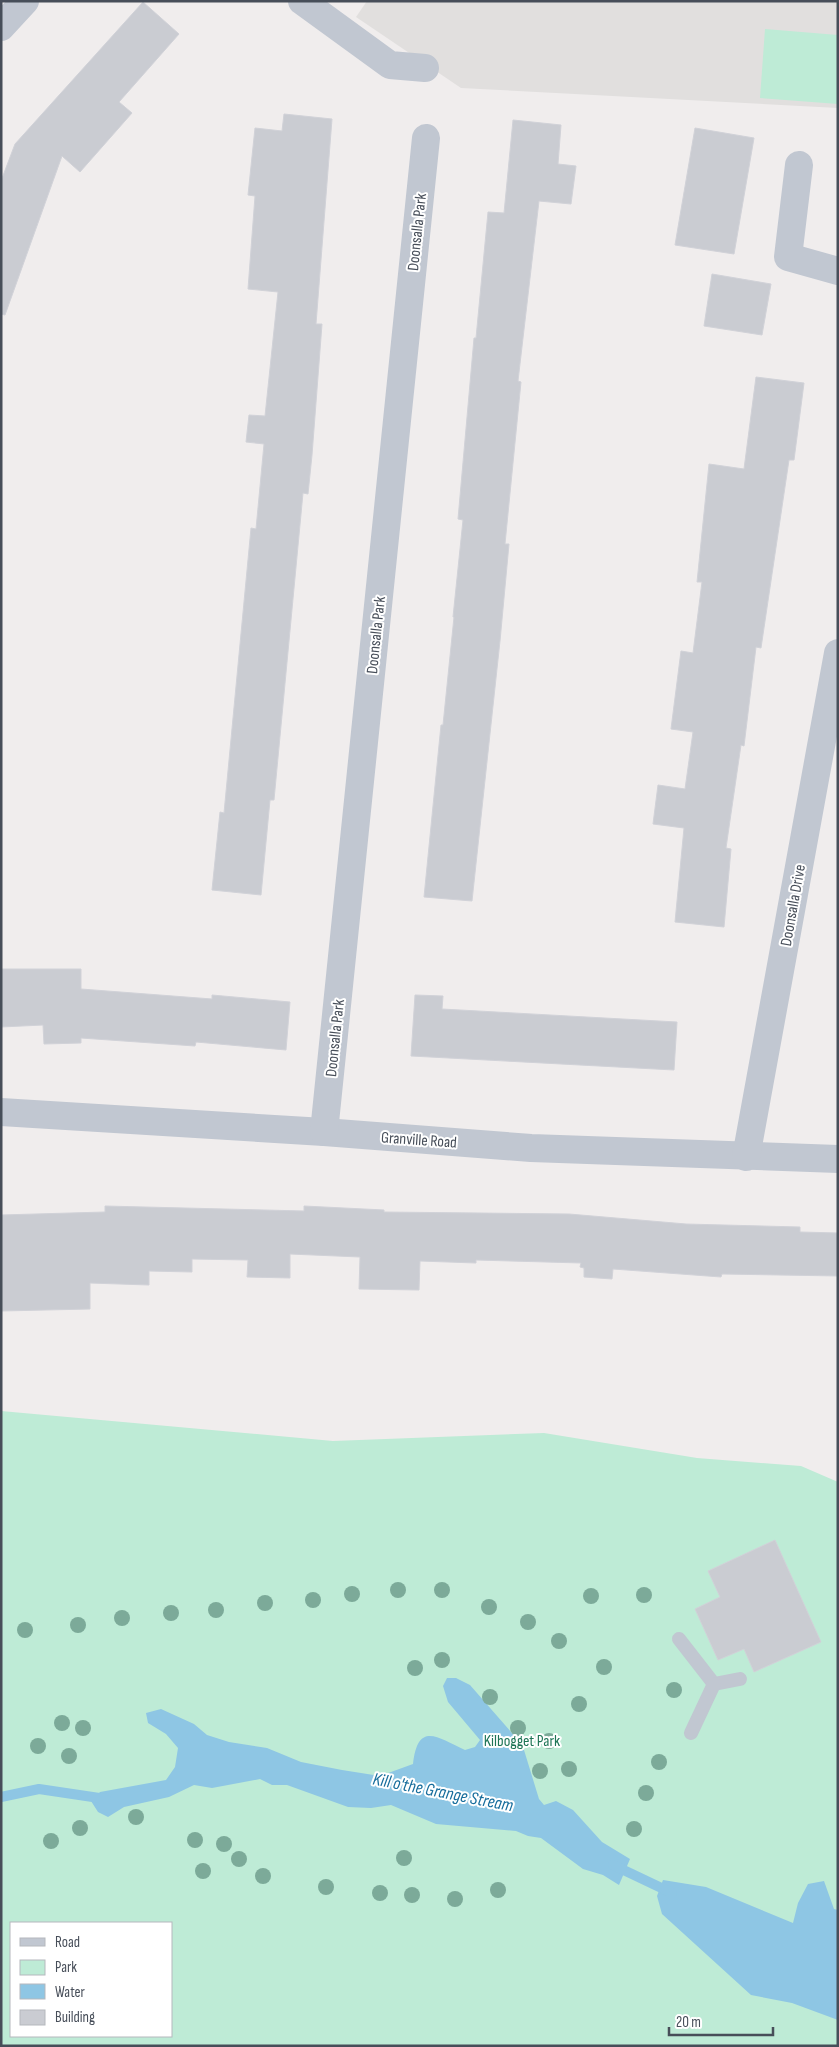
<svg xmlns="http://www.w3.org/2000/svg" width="839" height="2047" font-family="'Sofia Sans Condensed',sans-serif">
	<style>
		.education { fill: #e1dfde }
		.green { fill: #beebd6; fill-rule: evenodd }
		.water { fill: #8ec6e4 }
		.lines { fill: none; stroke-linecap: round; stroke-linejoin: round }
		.stream { stroke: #8ec6e4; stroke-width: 10 }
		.building { fill: #caccd2; stroke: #d1d2d8 }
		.lane { stroke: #c1c7d1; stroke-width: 14 }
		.street { stroke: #c1c7d1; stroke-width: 28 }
		.tree { fill: #7caa99 }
		.labels { text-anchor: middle; stroke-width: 4; stroke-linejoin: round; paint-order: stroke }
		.street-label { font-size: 16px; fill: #474e59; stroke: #fff }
		.park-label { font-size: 16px; fill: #1d7455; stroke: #fff }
		.water-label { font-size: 18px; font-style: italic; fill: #176d9c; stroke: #fff }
	</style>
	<rect width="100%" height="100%" fill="#f0eded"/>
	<polygon class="education" points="367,1 838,1 838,108 461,88 356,17"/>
	<g class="green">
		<polygon points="765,29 838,35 838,104 760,98"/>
		<path d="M1,1411L333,1441L544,1433L697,1458L801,1466L838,1482V2046H1ZM11,1923H171V2036H11Z"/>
	</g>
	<g class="water">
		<path d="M447,1678H456L470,1685L511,1732L524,1750L539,1799L544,1805L556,1801L573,1810L602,1842L630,1859L619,1885L603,1875L583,1869L541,1838L528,1836L516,1831L436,1824L391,1805L371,1808L348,1807L287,1785H272L260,1779L212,1788L194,1785L169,1797L124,1807L108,1817L98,1812L91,1801L100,1792L166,1780L175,1767L178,1748L166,1734L148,1723L146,1713L161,1709L194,1724L207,1735L229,1742L267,1748L301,1762L342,1770L380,1776L413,1764C418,1721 437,1737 465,1750L475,1747L480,1740L448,1702L443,1686Z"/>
		<polygon points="663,1880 706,1887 793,1923 798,1903 808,1884 824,1881 834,1909 838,1910 838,2020 792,2003 751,1995 662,1914 657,1896"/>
	</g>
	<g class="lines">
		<g class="stream">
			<polyline points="1,1797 39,1789 106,1799"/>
			<polyline points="613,1865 672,1893"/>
		</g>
	</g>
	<g class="building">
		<polygon points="143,2 179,34 119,102 132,113 80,172 62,156 5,315 1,314 1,181 15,144"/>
		<polygon points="284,114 332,119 316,324 322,324 312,455 308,494 303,493 274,800 270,800 261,895 212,890 220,812 224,813 251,528 256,529 264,444 246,442 249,415 265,416 278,292 248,289 255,196 248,195 255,128 282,131"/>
		<polygon points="513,120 561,125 558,164 576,166 571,204 539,201 518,381 521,382 505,544 509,544 500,641 472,901 424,897 441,725 443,725 454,617 453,617 463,520 458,519 474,338 476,338 488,212 504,213"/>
		<polygon points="695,128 754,138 734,254 675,245"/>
		<polygon points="712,274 771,284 762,335 704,326"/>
		<polygon points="756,377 804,383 794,460 789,460 761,648 756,647 744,746 741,745 726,848 731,849 724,927 675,922 684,828 653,824 658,785 685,789 693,732 671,729 681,651 693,653 702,582 697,582 709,464 744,469"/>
		<polygon points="1,969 81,969 81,989 212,999 212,995 290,1002 286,1050 196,1042 195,1046 81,1038 81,1043 44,1044 43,1025 1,1027"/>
		<polygon points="415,995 443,996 442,1009 677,1022 674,1070 411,1056"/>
		<polygon points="105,1206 304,1211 304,1206 384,1210 384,1212 569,1214 686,1224 800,1227 800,1232 838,1233 838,1276 722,1274 721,1277 613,1269 612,1279 584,1277 584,1268 580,1267 581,1263 476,1260 476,1263 420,1261 419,1290 359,1289 360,1257 290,1254 290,1278 247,1277 248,1260 192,1259 192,1272 149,1271 149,1285 90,1283 90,1309 1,1311 1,1215 105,1212"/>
		<polygon points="775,1540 821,1642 754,1672 744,1649 718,1660 695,1609 720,1597 708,1571"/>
	</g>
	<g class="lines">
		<g class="lane">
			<polyline points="679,1639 714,1684 740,1679"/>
			<polyline points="691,1733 714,1684"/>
		</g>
		<g class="street">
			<polyline points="302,1 390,65 425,68"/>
			<polyline points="1,27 25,1"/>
			<polyline points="799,165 788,257 838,271"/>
			<polyline points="1,1112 324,1132 531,1148 838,1159"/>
			<polyline points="324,1132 426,138"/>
			<polyline points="746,1157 838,653"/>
		</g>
	</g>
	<g class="tree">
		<circle cx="398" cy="1590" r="8"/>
		<circle cx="442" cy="1590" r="8"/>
		<circle cx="352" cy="1594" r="8"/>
		<circle cx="644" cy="1595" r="8"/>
		<circle cx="591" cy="1596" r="8"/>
		<circle cx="313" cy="1600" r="8"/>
		<circle cx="265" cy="1603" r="8"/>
		<circle cx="489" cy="1607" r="8"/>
		<circle cx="216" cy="1610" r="8"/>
		<circle cx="171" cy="1613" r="8"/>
		<circle cx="122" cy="1618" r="8"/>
		<circle cx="528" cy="1622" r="8"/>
		<circle cx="78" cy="1625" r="8"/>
		<circle cx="25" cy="1630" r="8"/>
		<circle cx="559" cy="1641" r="8"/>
		<circle cx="442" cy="1660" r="8"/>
		<circle cx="604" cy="1667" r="8"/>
		<circle cx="415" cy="1668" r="8"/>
		<circle cx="674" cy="1690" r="8"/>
		<circle cx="490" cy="1697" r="8"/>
		<circle cx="579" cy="1704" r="8"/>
		<circle cx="62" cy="1723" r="8"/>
		<circle cx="83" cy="1728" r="8"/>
		<circle cx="518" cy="1728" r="8"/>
		<circle cx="549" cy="1741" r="8"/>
		<circle cx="38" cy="1746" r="8"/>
		<circle cx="69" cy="1756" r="8"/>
		<circle cx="659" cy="1762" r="8"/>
		<circle cx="569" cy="1769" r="8"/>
		<circle cx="540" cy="1771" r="8"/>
		<circle cx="646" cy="1793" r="8"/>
		<circle cx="136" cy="1817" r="8"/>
		<circle cx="80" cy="1828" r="8"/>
		<circle cx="634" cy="1829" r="8"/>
		<circle cx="195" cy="1840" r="8"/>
		<circle cx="51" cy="1841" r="8"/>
		<circle cx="224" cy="1844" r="8"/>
		<circle cx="404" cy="1858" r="8"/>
		<circle cx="239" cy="1859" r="8"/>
		<circle cx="203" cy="1871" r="8"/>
		<circle cx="263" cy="1876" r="8"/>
		<circle cx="326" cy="1887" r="8"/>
		<circle cx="498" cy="1890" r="8"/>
		<circle cx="380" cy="1893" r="8"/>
		<circle cx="412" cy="1895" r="8"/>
		<circle cx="455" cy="1899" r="8"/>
	</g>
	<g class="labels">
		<g class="street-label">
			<text transform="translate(416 232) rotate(-84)" y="6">Doonsalla Park</text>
			<text transform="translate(375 635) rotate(-84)" y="6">Doonsalla Park</text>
			<text transform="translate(792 905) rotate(-80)" y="6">Doonsalla Drive</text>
			<text transform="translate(334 1038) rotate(-84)" y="6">Doonsalla Park</text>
			<text transform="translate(419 1139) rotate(4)" y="6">Granville Road</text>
		</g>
		<g class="park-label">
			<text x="522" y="1746">Kilbogget Park</text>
		</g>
		<g class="water-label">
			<text transform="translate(443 1792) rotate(11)" y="6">Kill o'the Grange Stream</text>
		</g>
	</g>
	<rect width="839" height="2047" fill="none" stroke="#474e59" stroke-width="5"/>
	<rect x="10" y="1922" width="162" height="115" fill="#ffffff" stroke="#b5b8bd"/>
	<rect x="20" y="1938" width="25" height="8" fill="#c1c7d1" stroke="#b5b8bd"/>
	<text x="55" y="1947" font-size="15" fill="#474e59">Road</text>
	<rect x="20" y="1960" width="25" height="15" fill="#beebd6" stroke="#b5b8bd"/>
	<text x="55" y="1972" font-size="15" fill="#474e59">Park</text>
	<rect x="20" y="1984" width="25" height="15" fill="#8ec6e4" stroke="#b5b8bd"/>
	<text x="55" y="1997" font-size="15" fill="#474e59">Water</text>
	<rect x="20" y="2010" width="25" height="15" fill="#caccd2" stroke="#b5b8bd"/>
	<text x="55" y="2022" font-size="15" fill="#474e59">Building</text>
	<path d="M669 2027v8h104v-8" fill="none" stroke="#474e59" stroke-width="2.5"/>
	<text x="676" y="2027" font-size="15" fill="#474e59" stroke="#ffffff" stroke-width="4" paint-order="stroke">20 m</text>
</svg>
